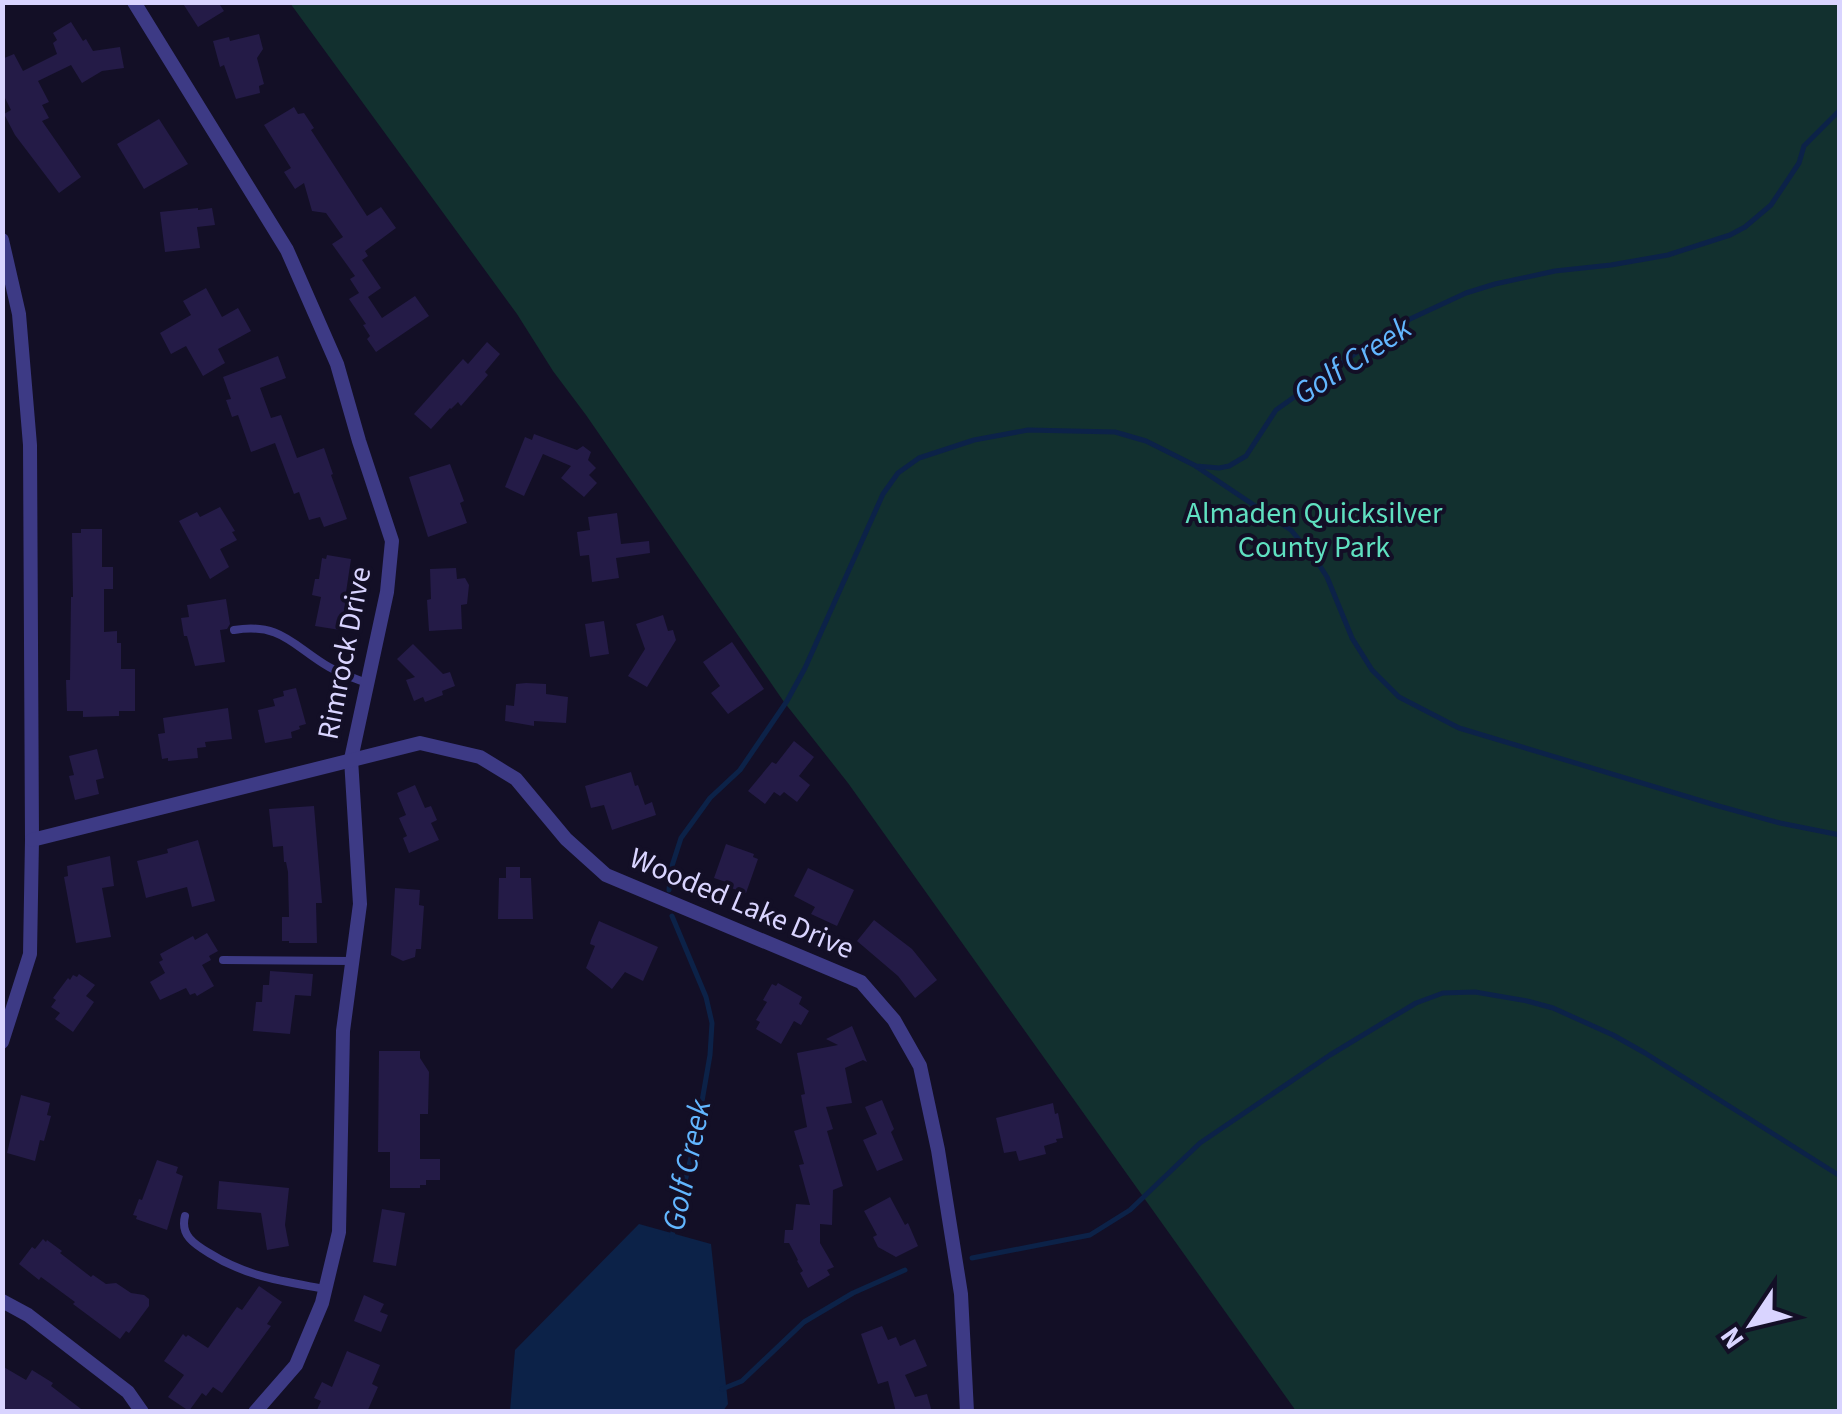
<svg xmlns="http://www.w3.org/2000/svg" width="1842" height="1414" font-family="'Source Sans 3',sans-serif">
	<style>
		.green { fill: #12302f }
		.water { fill: #0c2248 }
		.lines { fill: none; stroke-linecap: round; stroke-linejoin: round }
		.stream { stroke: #0c2248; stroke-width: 5 }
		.building { fill: #241b47 }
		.service { stroke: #3d3a85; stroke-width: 8 }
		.minor { stroke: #3d3a85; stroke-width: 14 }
		.labels { text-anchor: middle; stroke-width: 8; stroke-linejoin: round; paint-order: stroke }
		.park-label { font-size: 30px; fill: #5fe0c0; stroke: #130f26 }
		.street-label { font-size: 30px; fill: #d9d4ff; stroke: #130f26 }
		.water-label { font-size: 32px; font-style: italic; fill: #62b6ff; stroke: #130f26 }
	</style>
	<rect width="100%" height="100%" fill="#130f26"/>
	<polygon class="green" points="290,3 1839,3 1839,1411 1296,1411 848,783 784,702 586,415 553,371 517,314"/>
	<polygon class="water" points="639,1224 711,1244 728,1404 723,1411 510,1411 515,1350"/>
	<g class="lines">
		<g class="stream">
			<polyline points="1197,467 1291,530 1316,560 1327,577 1352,638 1372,670 1399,697 1459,728 1715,805 1780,823 1840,835"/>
			<polyline points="669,890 671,869 681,838 710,798 740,770 787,701 805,668 883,494 898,473 919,458 974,440 1028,430 1115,432 1146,441 1196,466 1219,468 1229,466 1246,456 1276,410 1373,341 1410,319 1466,293 1495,284 1555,271 1611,265 1668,255 1730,235 1745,227 1771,205 1799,163 1804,146 1840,110"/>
			<polyline points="672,916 706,997 712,1023 710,1055 696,1136 672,1236"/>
			<polyline points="972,1258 1090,1235 1130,1210 1200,1143 1330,1055 1416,1003 1443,993 1475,992 1527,1001 1553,1008 1613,1035 1645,1053 1840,1176"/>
			<polyline points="722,1389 742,1381 804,1322 853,1293 905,1270"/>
		</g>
	</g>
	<g class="building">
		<polygon points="182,2 218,2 224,11 198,27"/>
		<polygon points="71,22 83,41 86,39 93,51 120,47 124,68 102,71 82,83 71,65 38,81 49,102 42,105 49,118 42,121 81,177 59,193 15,135 4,114 11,110 2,92 2,59 14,54 23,71 57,54 53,43 57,40 53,33"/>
		<polygon points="259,34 263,49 257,58 264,84 259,86 260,93 236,99 224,65 220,67 213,41 229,37 230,41"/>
		<polygon points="294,107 298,114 304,113 314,128 311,130 367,216 381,207 396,228 365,251 368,256 362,260 381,288 368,297 382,318 415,296 429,316 376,352 367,339 370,336 363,325 366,324 349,299 359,293 350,279 355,276 332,244 343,237 326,213 312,211 304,183 295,189 284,172 291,168 264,125"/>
		<polygon points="159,119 188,164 144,189 117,144"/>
		<polygon points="198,208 198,210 212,208 215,225 197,227 200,248 165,252 160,212"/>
		<polygon points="206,288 222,317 238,308 251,331 218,349 225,363 203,376 186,346 171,354 160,333 191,315 183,301"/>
		<polygon points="487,342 500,354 485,372 488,375 461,406 458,402 451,409 450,408 431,429 414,414 463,359 468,364"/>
		<polygon points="278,356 286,378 260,388 271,418 281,415 297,458 324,448 333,474 331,475 347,519 324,527 320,517 309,520 299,492 294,494 275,443 251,452 238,415 232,417 226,400 231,399 223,377"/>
		<polygon points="534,434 577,450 583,446 591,452 588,460 596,468 589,475 597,483 584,497 561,478 571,466 543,454 524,496 505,487 525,437 532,440"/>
		<polygon points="450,464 464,501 460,503 467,523 428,537 409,477"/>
		<polygon points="220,507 235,531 232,532 237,540 220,549 229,567 210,579 179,521 197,512 200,517"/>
		<polygon points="617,513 621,544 649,541 650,553 616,558 619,578 592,582 589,555 580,556 577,532 590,530 588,517"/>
		<polygon points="81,529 102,529 102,567 113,567 113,589 104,589 104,632 117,631 117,643 121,643 121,669 135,669 135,711 119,711 119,716 83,717 83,711 67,711 66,680 70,680 71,597 73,597 72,533 81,533"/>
		<polygon points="327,555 351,559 345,599 350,600 345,629 340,630 315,626 321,597 312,595 315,579 319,579 322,558 326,559"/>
		<polygon points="456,568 457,579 465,578 469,585 467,604 461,605 462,629 429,631 427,600 431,599 430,569"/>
		<polygon points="226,599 230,624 227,629 220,630 225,662 195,666 187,636 184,636 181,618 189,617 187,605"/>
		<polygon points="663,615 668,631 673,630 676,640 647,687 628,676 645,649 636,624"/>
		<polygon points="604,621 609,654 590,657 585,624"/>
		<polygon points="732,642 764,689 728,714 711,693 720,686 703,662"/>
		<polygon points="413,644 443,674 450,672 455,686 442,691 443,695 425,702 423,697 414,701 406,680 415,677 397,659"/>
		<polygon points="526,683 546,684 546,694 568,697 566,723 534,721 534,726 505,721 506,705 514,706 516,684"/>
		<polygon points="296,688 306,724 299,726 300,729 291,732 292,738 265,743 258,710 275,706 273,699 284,696 283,691"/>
		<polygon points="228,708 232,739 205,742 206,747 197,748 198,758 168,761 168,758 162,759 158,734 165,733 163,718"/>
		<polygon points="794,741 814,757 799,776 810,785 797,802 784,792 780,796 774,792 765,804 748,791 772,762 776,764"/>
		<polygon points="97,749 104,778 96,780 99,794 75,800 69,776 74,775 69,756"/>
		<polygon points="631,772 635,786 638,785 645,805 652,802 656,815 612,830 604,805 591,808 585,786"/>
		<polygon points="415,785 425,808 431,806 437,820 431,823 439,840 409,853 403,838 407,836 399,818 406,815 397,793"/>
		<polygon points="314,806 322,903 316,903 317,943 289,943 289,941 282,941 282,917 289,917 288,872 286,862 284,862 283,846 273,847 269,809"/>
		<polygon points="198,840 215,901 192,907 187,887 146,898 137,861 168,853 167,849"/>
		<polygon points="726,844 754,854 753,857 758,859 746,893 728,887 729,883 714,878"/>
		<polygon points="110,856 114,886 102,888 111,937 76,943 64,877 68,876 67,866"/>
		<polygon points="506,867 520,867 520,878 531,878 533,919 498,919 499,878 506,878"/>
		<polygon points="808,868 854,890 837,926 811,914 815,907 794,896"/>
		<polygon points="395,888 420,890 419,905 424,906 421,949 416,949 415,957 403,961 391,955"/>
		<polygon points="874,920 912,949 937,980 915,998 898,976 857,941"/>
		<polygon points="599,921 658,947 643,981 625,972 612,989 586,968 595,946 590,944 591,940"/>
		<polygon points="207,933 218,951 209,956 211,960 202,965 214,986 197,996 195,993 190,995 186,988 160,1000 150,982 165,973 159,962 163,960 160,954 193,936 195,940"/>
		<polygon points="270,971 313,974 311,996 295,995 290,1034 253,1031 256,1002 262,1002 263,985 269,985"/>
		<polygon points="79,974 95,985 86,996 94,1002 73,1032 55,1019 60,1013 51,1007 56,1000 53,998 68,978 70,980 73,975 77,977"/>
		<polygon points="778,983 802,997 799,1004 809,1011 801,1025 794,1021 781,1044 756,1029 760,1022 756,1020 767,1002 763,1000 772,984 776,986"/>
		<polygon points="852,1026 867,1062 863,1060 845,1068 852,1103 826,1107 833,1129 827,1131 843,1186 833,1190 832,1225 820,1224 820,1243 834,1267 827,1270 830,1275 808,1288 800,1273 803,1271 797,1261 798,1260 789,1243 784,1243 785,1230 793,1230 796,1204 810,1205 799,1165 804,1164 794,1131 807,1127 801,1095 805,1094 797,1053 838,1045 826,1039"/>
		<polygon points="379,1051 420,1051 420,1058 429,1072 428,1114 420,1114 420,1159 440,1159 440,1180 426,1180 426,1185 420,1185 420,1188 390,1188 390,1152 378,1152"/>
		<polygon points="21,1095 50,1103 47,1115 51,1116 44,1141 40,1140 35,1161 7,1153"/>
		<polygon points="882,1100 894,1129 891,1132 903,1160 877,1171 863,1140 877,1134 865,1107"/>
		<polygon points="1053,1103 1055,1114 1058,1113 1063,1138 1056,1139 1057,1142 1044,1146 1046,1154 1019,1161 1016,1151 1004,1153 996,1118"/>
		<polygon points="157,1160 178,1167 176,1173 183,1176 167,1230 136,1219 137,1216 133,1215 139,1199 142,1200"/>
		<polygon points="219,1181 289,1188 285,1225 289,1246 267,1250 261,1213 217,1209"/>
		<polygon points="890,1197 905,1225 908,1223 918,1246 896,1257 878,1247 873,1237 877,1235 864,1211"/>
		<polygon points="382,1209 405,1213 396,1266 373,1262"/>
		<polygon points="43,1239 46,1242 47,1240 62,1251 60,1253 91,1277 93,1275 106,1284 116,1283 131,1293 144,1295 149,1299 149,1306 129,1333 126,1331 120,1339 73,1304 75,1302 41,1277 39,1280 19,1264 32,1247 35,1249"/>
		<polygon points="259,1286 282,1302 267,1324 271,1326 222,1393 213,1387 206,1396 202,1393 189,1411 168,1397 184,1375 164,1361 183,1334 186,1337 188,1335 208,1348 237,1307 242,1310"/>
		<polygon points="364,1295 384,1304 380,1312 388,1315 381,1332 354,1321"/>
		<polygon points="882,1326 888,1340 896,1337 900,1346 915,1339 927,1366 905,1375 915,1397 927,1394 932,1412 896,1412 888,1381 878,1384 861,1334"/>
		<polygon points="347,1351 380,1365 372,1384 378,1387 367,1412 316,1412 321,1401 314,1398 322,1382 332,1387"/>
		<polygon points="2,1366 26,1380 32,1370 53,1383 51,1386 85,1412 2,1412"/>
	</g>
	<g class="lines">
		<g class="service">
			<path d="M234,630C281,622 293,646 329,667C341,674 354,678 367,683"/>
			<polyline points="223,960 352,961"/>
			<path d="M185,1216C180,1235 194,1244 209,1253C247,1277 282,1281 325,1289"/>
		</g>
		<g class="minor">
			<polyline points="134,2 287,250 337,364 359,441 392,541 387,592 351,759 360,904 343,1031 339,1232 322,1303 296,1365 255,1412"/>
			<polyline points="2,240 19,314 30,445 32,840 30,954 2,1042"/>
			<polyline points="32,840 420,743 480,757 516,779 566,839 606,875 861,982 894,1020 920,1066 938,1150 961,1294 967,1412"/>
			<polyline points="2,1301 28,1315 128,1392 142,1412"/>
		</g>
	</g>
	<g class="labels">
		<g class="park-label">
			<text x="1314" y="523">Almaden Quicksilver<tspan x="1314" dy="34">County Park</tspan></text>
		</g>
		<g class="street-label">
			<text transform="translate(344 653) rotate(-79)" y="10">Rimrock Drive</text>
			<text transform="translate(742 903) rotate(23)" y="10">Wooded Lake Drive</text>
		</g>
		<g class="water-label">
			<text transform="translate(1352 360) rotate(-33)" y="11">Golf Creek</text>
			<text transform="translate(686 1165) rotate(-78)" y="11">Golf Creek</text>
		</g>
	</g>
	<rect width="1842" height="1414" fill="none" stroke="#d9d4ff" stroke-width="10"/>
	<g transform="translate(1752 1324) rotate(235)" stroke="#130f26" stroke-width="8" paint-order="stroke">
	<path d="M0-8L18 38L0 25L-18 38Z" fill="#d9d4ff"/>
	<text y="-15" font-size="28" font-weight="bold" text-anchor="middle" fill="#d9d4ff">N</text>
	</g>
</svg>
